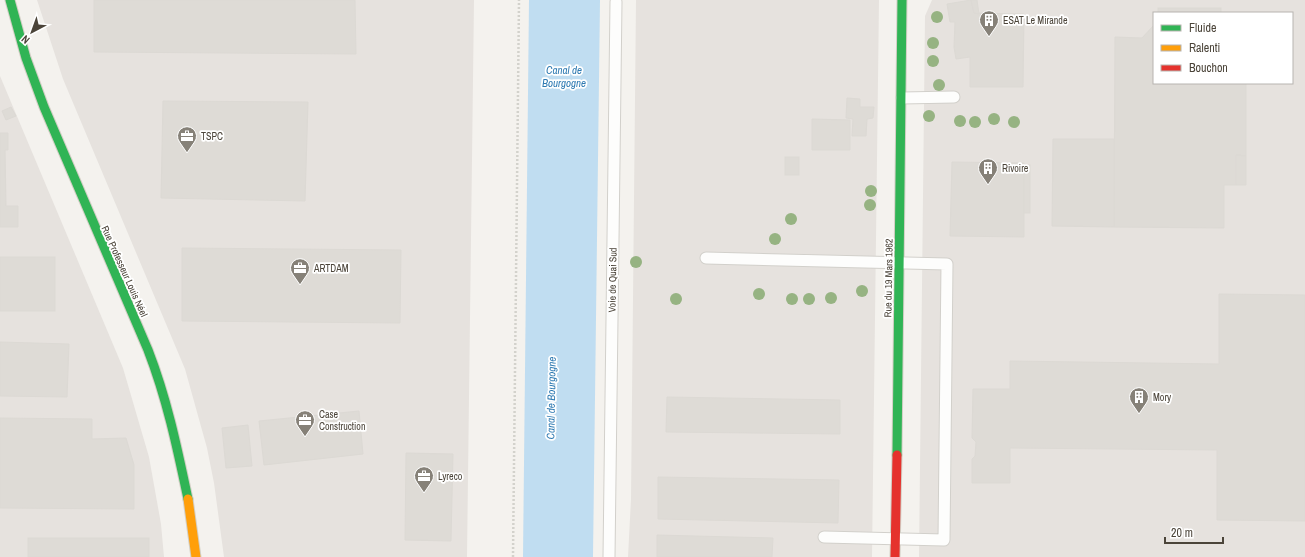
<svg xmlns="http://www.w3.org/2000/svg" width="1305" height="557" font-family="'Archivo Narrow',sans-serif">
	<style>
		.industrial { fill: #e6e2de; fill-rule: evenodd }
		.water { fill: #c0ddf1 }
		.building { fill: #dedbd6; stroke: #dcd9d4 }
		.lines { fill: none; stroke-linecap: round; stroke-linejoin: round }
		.lane-casing { stroke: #d2d0cb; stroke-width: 13 }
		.fast-casing { stroke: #d3cfc5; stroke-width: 11 }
		.slow-casing { stroke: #d3cfc5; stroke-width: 11 }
		.jam-casing { stroke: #d3cfc5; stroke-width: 11 }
		.path { stroke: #d3d2cc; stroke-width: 2.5; stroke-dasharray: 2 2; stroke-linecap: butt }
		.lane { stroke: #fdfdfc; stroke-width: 11 }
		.fast { stroke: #30b455; stroke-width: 9 }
		.slow { stroke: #ff9f0a; stroke-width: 9 }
		.jam { stroke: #e5322d; stroke-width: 9 }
		.tree { fill: #96b382 }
		.labels { text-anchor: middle; stroke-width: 3.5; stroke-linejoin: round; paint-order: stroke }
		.poi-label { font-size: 10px; fill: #4b4439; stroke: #fff; text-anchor: start }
		.street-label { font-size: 10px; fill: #4b4439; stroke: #fff }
		.water-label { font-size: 11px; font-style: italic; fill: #2e7ab2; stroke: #fff }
	</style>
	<rect width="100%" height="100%" fill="#f4f2ee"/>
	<g class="industrial">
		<polygon points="37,0 474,0 467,557 224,557 214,483 207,448 185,369 63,79"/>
		<polygon points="636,0 879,0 872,557 628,557 631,499"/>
		<path d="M932,0H1305V557H919L925,16ZM1154,13H1292V83H1154Z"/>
		<polygon points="0,76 123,368 149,457 161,524 164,557 0,557"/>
	</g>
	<polygon class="water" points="529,0 600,0 593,557 523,557"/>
	<g class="building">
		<polygon points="94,0 355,0 356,54 94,52"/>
		<polygon points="971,0 974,13 1024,14 1023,87 970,87 970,57 956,59 954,47 955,22 950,22 947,4"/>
		<polygon points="971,0 977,0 979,14 974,13"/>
		<rect x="1158" y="8" width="63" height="5"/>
		<polygon points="1154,25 1154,83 1246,83 1246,156 1236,155 1236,185 1224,185 1224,228 1114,227 1115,37 1142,38"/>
		<polygon points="847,98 860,99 860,107 874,107 873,118 867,119 866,136 852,136 853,119 846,118"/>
		<polygon points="163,101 308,102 305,201 161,198"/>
		<polygon points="11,107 16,116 6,120 2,111"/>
		<polygon points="812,119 850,120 850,150 812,150"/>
		<polygon points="0,133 8,133 8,150 5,150 6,206 18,206 18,227 0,227"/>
		<polygon points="1053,139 1114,139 1114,227 1052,226"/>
		<polygon points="1236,155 1246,156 1246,185 1236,185"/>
		<rect x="785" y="157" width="14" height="18"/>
		<polygon points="952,162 1024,163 1024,237 950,236"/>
		<rect x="1024" y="165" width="6" height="48"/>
		<polygon points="182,248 401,250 400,323 182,321"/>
		<rect x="0" y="257" width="55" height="54"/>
		<polygon points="1219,294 1305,295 1305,521 1217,520 1217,450 1010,448 1010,483 972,483 972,459 975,456 976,442 972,438 973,389 1010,389 1010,361 1219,364"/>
		<polygon points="0,342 69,344 67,397 0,396"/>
		<polygon points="667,397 840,400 840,434 666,432"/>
		<polygon points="359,411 363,454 264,465 259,421"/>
		<polygon points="0,418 92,419 92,439 126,438 134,465 134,509 0,508"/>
		<polygon points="248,425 252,466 226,468 222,428"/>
		<polygon points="406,453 453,454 451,541 405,540"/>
		<polygon points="658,477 839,480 838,523 658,519"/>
		<polygon points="657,535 773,538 772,557 657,557"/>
		<rect x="28" y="538" width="121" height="19"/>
	</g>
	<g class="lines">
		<g class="lane-casing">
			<g id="lane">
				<polyline points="902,98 954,97"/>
				<polyline points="706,258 947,264 944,540 824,537"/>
				<polyline points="609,557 616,2"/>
			</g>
		</g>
		<g class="fast-casing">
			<g id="fast">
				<path d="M10,0L26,58L44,107L148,350C167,399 177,447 188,499"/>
				<polyline points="897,455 902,0"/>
			</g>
		</g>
		<g class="slow-casing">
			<polyline id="slow" points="188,499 196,557"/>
		</g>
		<g class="jam-casing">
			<polyline id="jam" points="895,557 897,455"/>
		</g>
		<polyline class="path" points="513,557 519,0"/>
		<use href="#lane" class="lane"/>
		<use href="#fast" class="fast"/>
		<use href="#slow" class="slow"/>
		<use href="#jam" class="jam"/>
	</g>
	<g class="tree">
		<circle cx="937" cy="17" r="6"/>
		<circle cx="933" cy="43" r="6"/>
		<circle cx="933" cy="61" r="6"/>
		<circle cx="939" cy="85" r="6"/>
		<circle cx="929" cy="116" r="6"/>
		<circle cx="994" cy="119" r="6"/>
		<circle cx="960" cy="121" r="6"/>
		<circle cx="975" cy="122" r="6"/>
		<circle cx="1014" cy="122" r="6"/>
		<circle cx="871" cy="191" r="6"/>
		<circle cx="870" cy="205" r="6"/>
		<circle cx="791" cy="219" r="6"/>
		<circle cx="775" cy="239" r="6"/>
		<circle cx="636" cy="262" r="6"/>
		<circle cx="862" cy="291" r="6"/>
		<circle cx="759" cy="294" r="6"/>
		<circle cx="831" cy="298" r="6"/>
		<circle cx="676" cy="299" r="6"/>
		<circle cx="792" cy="299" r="6"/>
		<circle cx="809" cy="299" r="6"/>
	</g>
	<defs>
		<g id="building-pin" transform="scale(1)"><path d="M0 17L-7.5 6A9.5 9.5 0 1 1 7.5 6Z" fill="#868178" stroke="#fff"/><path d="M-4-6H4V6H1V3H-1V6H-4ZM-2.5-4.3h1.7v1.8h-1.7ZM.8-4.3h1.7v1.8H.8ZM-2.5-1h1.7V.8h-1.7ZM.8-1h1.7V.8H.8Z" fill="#fff"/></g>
		<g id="office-pin" transform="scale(1)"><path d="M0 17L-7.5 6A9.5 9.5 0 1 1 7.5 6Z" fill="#868178" stroke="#fff"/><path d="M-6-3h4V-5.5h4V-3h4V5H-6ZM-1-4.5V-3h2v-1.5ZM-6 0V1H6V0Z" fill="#fff"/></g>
	</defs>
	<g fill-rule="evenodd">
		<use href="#building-pin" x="989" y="20"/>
		<use href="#office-pin" x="187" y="136"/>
		<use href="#building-pin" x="988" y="168"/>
		<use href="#office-pin" x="300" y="268"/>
		<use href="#building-pin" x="1139" y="397"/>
		<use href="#office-pin" x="305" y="420"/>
		<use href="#office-pin" x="424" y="476"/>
	</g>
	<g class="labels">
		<g class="poi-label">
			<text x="1003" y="24">ESAT Le Mirande</text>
			<text x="201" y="140">TSPC</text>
			<text x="1002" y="172">Rivoire</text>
			<text x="314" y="272">ARTDAM</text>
			<text x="1153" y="401">Mory</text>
			<text x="319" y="418">Case<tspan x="319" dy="12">Construction</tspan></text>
			<text x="438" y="480">Lyreco</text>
		</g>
		<g class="street-label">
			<text transform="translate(125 271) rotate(66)" y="4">Rue Professeur Louis Néel</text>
			<text transform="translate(888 278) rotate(-89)" y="4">Rue du 19 Mars 1962</text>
			<text transform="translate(612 280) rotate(-89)" y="4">Voie de Quai Sud</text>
		</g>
		<g class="water-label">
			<text x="564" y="74">Canal de<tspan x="564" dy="13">Bourgogne</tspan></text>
			<text transform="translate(551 398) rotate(-89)" y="4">Canal de Bourgogne</text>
		</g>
	</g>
	<rect x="1153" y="12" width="140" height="72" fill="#ffffff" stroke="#b7b4b0"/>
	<rect x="1161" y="25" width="20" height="6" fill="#30b455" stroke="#b7b4b0"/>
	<text x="1189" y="32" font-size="12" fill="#4b4439">Fluide</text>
	<rect x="1161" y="45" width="20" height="6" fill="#ff9f0a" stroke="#b7b4b0"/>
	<text x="1189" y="52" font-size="12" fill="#4b4439">Ralenti</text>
	<rect x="1161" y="65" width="20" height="6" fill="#e5322d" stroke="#b7b4b0"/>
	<text x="1189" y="72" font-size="12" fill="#4b4439">Bouchon</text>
	<g transform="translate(32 32) rotate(221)" stroke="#ffffff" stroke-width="3" paint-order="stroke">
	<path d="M0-3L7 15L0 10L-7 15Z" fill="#4b4439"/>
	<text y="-6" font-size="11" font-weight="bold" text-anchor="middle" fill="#4b4439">N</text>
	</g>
	<path d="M1165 537v6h58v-6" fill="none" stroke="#4b4439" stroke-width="2"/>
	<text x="1171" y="537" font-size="12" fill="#4b4439" stroke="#ffffff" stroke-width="3" paint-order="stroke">20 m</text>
</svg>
